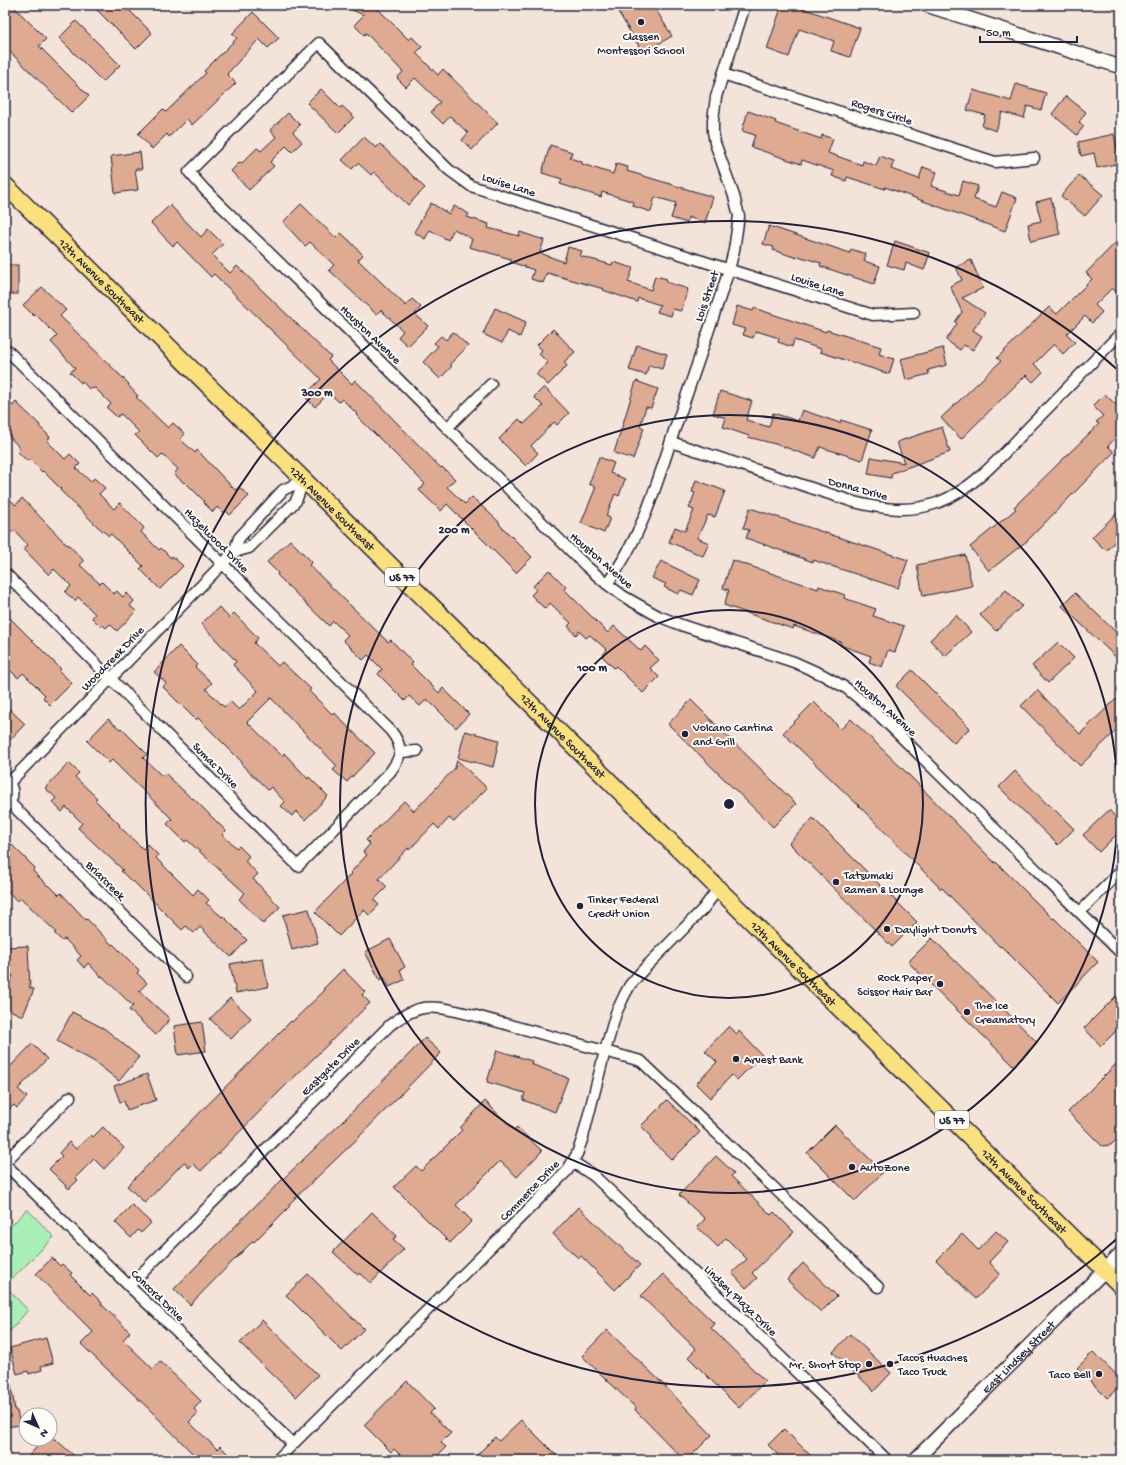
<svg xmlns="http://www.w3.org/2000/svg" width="1126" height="1465" font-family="'Gochi Hand',sans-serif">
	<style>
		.green { fill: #aaeeb8; stroke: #66887a }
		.building { fill: #deaa92; stroke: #22223b }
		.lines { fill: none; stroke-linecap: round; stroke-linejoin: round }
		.minor-casing { stroke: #22223b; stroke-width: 13 }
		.tertiary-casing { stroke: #22223b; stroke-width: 16 }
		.secondary-casing { stroke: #22223b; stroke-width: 17 }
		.primary-casing { stroke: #22223b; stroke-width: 19 }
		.minor { stroke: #fdfcf7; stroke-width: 10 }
		.tertiary { stroke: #fdfcf7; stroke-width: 13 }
		.secondary { stroke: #fdfcf7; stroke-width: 14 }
		.primary { stroke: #fbe080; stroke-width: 16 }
		.ring { fill: none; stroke: #22223b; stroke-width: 2 }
		.poi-dot { fill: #22223b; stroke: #fdfcf7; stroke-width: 1.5 }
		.labels { text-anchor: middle; stroke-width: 4; stroke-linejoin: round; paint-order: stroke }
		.shield { fill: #fdfcf7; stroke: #646373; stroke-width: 1 }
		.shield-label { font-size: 11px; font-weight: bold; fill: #22223b }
		.poi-label { font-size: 12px; fill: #22223b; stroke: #fdfcf7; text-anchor: start }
		.street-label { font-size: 12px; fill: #22223b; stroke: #fdfcf7 }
		.centre { fill: #22223b; stroke: #fdfcf7; stroke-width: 2 }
		.ring-label { font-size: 12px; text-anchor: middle; font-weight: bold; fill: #22223b; stroke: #fdfcf7; stroke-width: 4; stroke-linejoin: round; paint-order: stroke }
	</style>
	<rect width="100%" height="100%" fill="#f4e3d9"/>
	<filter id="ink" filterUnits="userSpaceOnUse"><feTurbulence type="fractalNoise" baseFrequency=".025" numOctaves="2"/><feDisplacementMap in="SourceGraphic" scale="8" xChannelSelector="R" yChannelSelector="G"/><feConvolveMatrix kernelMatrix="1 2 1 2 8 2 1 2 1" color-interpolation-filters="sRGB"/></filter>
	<g filter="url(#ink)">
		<polygon class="green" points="27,1209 54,1237 5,1286 28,1310 5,1337 5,1233"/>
		<g class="building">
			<polygon points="5,5 12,5 46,39 39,46 89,96 72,113 5,47"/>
			<polygon points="92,5 124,5 152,33 136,49"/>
			<polygon points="340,5 374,5 409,40 412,37 422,47 416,53 438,75 443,69 498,123 472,150 462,140 468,133 450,116 443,124 431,112 440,102 415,78 406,87 397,78 403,72 366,33 364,35 354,25 364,15"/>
			<polygon points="614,5 653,5 672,36 643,53"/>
			<polygon points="782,5 793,5 860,28 850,57 831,51 834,41 799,29 789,57 767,49"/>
			<polygon points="253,12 279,38 268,48 259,39 227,74 236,83 192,125 187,119 169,137 167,134 152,149 138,134 163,109 166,112 206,73 204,71 237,38 232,34"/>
			<polygon points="76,21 120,65 103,82 59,38"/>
			<polygon points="1016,84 1046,93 1041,110 1027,106 1024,118 1002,112 996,131 982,126 985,115 967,110 973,90 1011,101"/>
			<polygon points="321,89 340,108 342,106 354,117 338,133 307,103"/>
			<polygon points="1066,96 1086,112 1079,122 1084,126 1077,135 1052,114"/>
			<polygon points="748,111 776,121 775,123 821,139 822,135 833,139 828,153 862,165 863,161 876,166 880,156 894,161 891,169 919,179 923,167 937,172 931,186 959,195 963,181 978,186 974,199 996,207 1002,192 1017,198 1005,231 885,187 885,189 847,177 846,181 832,176 834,171 802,160 801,164 751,147 755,135 742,131"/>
			<polygon points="288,113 300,125 293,132 302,142 292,152 286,146 270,162 274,166 249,190 231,171 240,162 242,163 257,148 261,151 276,137 270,130"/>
			<polygon points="1114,134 1120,163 1097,168 1094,153 1081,156 1078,142"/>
			<polygon points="364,137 376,148 380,144 425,188 408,205 374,172 371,175 358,163 352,169 342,160"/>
			<polygon points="550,145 572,152 570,158 582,162 582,164 613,174 616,164 628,167 627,171 713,197 705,223 688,217 687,223 671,218 676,203 655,197 651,212 633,206 634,202 602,192 601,197 560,184 562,179 542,173"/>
			<polygon points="140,152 142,169 135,169 138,190 115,193 111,156"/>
			<polygon points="1079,175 1103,195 1085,216 1061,196"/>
			<polygon points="1051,198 1060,234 1031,241 1028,224 1041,221 1036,202"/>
			<polygon points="431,203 449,214 454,206 469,214 467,217 489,224 488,228 519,236 520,232 544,240 540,253 564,262 568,247 582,251 580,256 612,265 613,262 633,268 628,282 651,290 655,276 667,279 666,282 688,289 681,311 673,309 671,316 657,312 660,305 638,298 637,302 603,290 604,289 547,273 543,283 531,279 534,270 511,262 511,259 469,247 472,239 454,229 448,240 430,230 425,239 414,232"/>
			<polygon points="301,204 336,238 341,233 350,241 363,255 358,260 406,306 412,299 421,307 415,314 428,326 408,346 398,337 403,331 381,310 376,314 329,270 334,265 310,242 305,246 283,222"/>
			<polygon points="170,205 201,237 208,229 223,244 212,255 230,273 237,266 331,357 328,360 352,384 355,380 441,468 442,467 455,479 447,487 465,504 472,497 500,523 499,524 532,557 516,573 447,504 441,511 419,490 425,484 356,415 357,414 342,399 339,402 329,393 315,407 304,396 321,379 214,274 211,277 177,242 173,246 151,223"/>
			<polygon points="769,226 850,253 851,249 866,254 864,261 880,266 874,284 820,266 821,263 798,256 797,258 773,250 774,247 763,244"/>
			<polygon points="1121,237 1121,297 1112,288 1095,305 1102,312 1092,323 1085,316 1067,334 1075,342 1063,354 1054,344 1034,364 1043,372 1033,382 1026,375 961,439 941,418 1001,361 997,358 1049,307 1057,314 1092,279 1086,273"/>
			<polygon points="895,241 930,253 924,270 906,263 904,270 887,265"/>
			<polygon points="971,260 983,288 962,298 985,313 973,330 982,336 973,350 964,345 960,350 946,340 957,324 955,322 962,312 950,286 962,280 956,267"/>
			<rect x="5" y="265" width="13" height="29"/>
			<polygon points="42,287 66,310 60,316 129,384 128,385 138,396 136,397 168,428 173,423 185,434 180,439 195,453 197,450 235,490 239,487 249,496 230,515 226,511 223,513 217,507 213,512 203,502 204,501 185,482 184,483 174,474 178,469 162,454 158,458 135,435 139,432 121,414 117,417 107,408 111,404 95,388 89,389 82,381 81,383 70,372 75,368 51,342 57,336 35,314 34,316 23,305"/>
			<polygon points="737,306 753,311 754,308 826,332 827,330 881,347 879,354 894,359 889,374 820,352 821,349 794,340 792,347 778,342 779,338 756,331 753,338 743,335 745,329 732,325"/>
			<polygon points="495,308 526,322 520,337 508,331 502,343 483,334"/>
			<polygon points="553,329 575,352 564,362 567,366 548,385 536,374 548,363 539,354 542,350 537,345"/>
			<polygon points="453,332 468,346 450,364 452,366 440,379 423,362 438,346 434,343 441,336 446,340"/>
			<polygon points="637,345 667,354 662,369 649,365 646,375 629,370"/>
			<polygon points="943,348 947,365 928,370 929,374 906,380 901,359"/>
			<polygon points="636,381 658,389 651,408 646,407 640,426 644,428 633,459 614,453"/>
			<polygon points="544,387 569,413 557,425 554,422 531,446 538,453 526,466 499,439 519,419 524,424 543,406 534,397"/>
			<polygon points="720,391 752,401 746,420 769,427 773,413 798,421 802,410 840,423 841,420 872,430 862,460 820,447 815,458 779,445 748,437 749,436 723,427 726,418 713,414"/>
			<polygon points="1105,394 1115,404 1121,397 1121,432 1108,446 1114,452 1028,540 989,571 970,547 1016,509 1014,507 1099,424 1096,422 1103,416 1093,406"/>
			<polygon points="5,398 13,406 16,402 40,425 39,426 50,437 47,441 65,459 70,454 80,464 76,468 91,482 94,478 105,488 99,494 114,509 120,503 144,528 141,532 159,550 161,548 171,558 172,556 183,566 160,589 140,569 143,566 111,534 109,536 98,527 60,490 61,489 43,471 42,472 29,459 27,461 17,451 20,448 5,432"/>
			<polygon points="942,427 950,452 892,473 891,478 868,474 871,457 904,463 897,442"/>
			<polygon points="599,457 614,463 610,473 625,479 619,496 615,494 606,516 610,518 604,533 581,523 596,487 589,484"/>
			<polygon points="696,480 725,491 715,517 708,515 697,538 709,543 703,556 669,542 675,527 685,531 694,510 689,508 695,493 692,492"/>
			<polygon points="5,495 16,505 22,498 67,545 68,544 84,561 80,565 100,584 102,582 114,594 117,591 123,597 127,593 134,601 130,606 136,611 117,631 110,624 106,628 103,625 101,627 92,618 95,614 78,597 75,601 65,592 71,586 54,569 49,575 24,549 28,545 14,530 5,539"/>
			<polygon points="750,508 908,560 898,588 813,560 813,562 799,557 746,538 749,530 743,528"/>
			<polygon points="1121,509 1121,535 1106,551 1092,537"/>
			<polygon points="290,540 312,562 309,565 388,642 391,640 413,663 411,665 439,693 443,688 469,714 456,728 427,699 420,706 409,696 405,701 378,674 382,669 368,655 363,660 343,640 348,635 333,621 329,626 277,575 278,573 267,562"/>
			<polygon points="965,555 972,586 923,596 917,565"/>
			<polygon points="732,560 818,589 819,586 845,595 844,598 876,609 873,616 904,626 895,652 888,650 882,667 869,662 871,656 840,645 841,642 794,626 793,629 724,605 729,590 723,588"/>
			<polygon points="661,561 700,580 693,595 681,590 678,594 664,587 666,584 652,578"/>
			<polygon points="549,570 566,587 564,589 608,633 614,626 641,651 645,646 659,660 650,668 659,677 643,693 616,666 614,668 602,656 607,650 590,635 586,638 579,631 576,635 568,626 571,623 550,603 545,609 531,595 536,590 533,586"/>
			<polygon points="1006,590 1022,606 996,631 980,615"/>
			<polygon points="1075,593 1121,637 1121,662 1062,606"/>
			<polygon points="219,607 229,618 234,613 258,638 254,643 278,666 282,662 299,678 311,689 309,691 332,714 334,712 344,723 375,753 347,782 333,770 337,766 271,698 247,722 282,756 284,753 308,779 309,777 328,796 305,820 296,811 292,816 281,806 285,802 271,787 268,790 241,764 242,762 198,718 196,720 163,687 166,683 154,672 179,646 197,664 195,667 212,683 206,689 224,707 230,701 239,710 258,691 233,665 236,661 201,624"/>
			<polygon points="5,613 61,669 59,671 72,683 50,705 43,698 45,695 23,673 18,678 5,665"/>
			<polygon points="956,615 971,632 945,656 930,640"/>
			<polygon points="1058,642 1074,658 1048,683 1032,666"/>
			<polygon points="912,670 970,728 954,743 896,686"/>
			<polygon points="1037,690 1080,734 1116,699 1121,704 1121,726 1080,766 1021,706"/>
			<polygon points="691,700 796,804 773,827 668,724"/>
			<polygon points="814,702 841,729 851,719 909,775 995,863 996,862 1053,919 1054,918 1098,962 1058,1003 1001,946 1000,947 942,888 941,889 858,805 783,733"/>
			<polygon points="5,705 25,724 5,745"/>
			<polygon points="108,719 120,729 121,728 147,754 143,758 162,776 165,773 192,799 193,798 226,831 222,835 237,848 239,846 249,856 245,861 258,874 253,879 280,907 263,924 239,899 245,893 187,840 185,842 167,824 172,819 112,760 109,763 87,741"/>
			<polygon points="465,731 499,740 493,767 458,758"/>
			<polygon points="457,760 487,788 454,822 449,818 439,829 434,824 409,850 408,848 379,879 387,887 374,900 379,905 369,915 364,910 339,936 315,912 351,874 350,873 367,855 363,852 370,844 366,840 404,801 414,811 455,768"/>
			<polygon points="69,763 79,773 75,777 97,798 95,800 120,825 119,826 143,849 147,844 158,855 156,858 193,895 198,889 209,900 206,903 222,917 223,916 247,940 231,957 200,927 194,933 186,926 182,930 133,881 132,882 121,871 123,870 78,828 82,823 66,807 62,812 52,802 56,798 45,788"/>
			<polygon points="1015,771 1048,805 1049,804 1074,829 1058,845 999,787"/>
			<polygon points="1109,810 1121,823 1121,830 1099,852 1083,835"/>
			<polygon points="813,818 917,922 892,947 789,843"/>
			<polygon points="11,844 35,868 33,871 48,886 49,885 59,895 61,893 86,920 87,919 112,945 113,944 139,970 137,973 147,983 139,991 170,1019 156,1035 129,1010 133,1006 102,976 101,977 88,963 84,968 77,960 81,956 65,939 62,941 54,933 56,932 21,898 17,901 5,888 5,850"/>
			<polygon points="309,909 318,943 292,950 283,915"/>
			<polygon points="932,938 1037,1042 1014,1066 908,962"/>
			<polygon points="390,939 405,967 400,970 404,980 389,987 384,977 380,980 365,952"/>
			<polygon points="28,946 30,988 34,989 23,1016 5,1008 5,994 13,975 5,975 5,947"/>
			<polygon points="263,958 268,987 236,993 230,964"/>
			<polygon points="343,969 365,992 362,995 370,1003 278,1093 201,1171 193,1164 189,1168 184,1162 145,1203 127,1186 291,1021 292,1022 325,990 323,989"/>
			<polygon points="1121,991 1121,1026 1101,1046 1084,1028"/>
			<polygon points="230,998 251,1018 231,1039 210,1019"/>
			<polygon points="72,1012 105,1029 139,1057 119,1081 95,1062 57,1041"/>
			<polygon points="202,1022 206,1051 178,1055 174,1026"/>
			<polygon points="729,1026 737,1034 739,1031 762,1055 737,1080 732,1075 710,1098 696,1084 717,1062 705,1051"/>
			<polygon points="425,1038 441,1053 355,1141 289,1204 290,1206 254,1242 253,1241 232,1262 190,1305 174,1289 252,1209 342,1122"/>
			<polygon points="32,1044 47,1059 18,1089 27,1097 17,1108 14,1105 5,1114 5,1078 10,1073 7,1070"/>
			<polygon points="497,1050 532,1061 531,1064 568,1078 555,1112 523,1100 525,1093 487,1082"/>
			<polygon points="1121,1059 1121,1135 1111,1145 1102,1146 1068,1112"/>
			<polygon points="147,1074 156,1100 127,1110 124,1101 120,1102 114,1086"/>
			<polygon points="667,1100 700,1132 672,1160 650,1139 652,1137 641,1126"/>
			<polygon points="485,1101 514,1130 517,1127 542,1151 517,1177 500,1161 456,1205 472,1221 450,1243 394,1187 416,1166 421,1171 462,1130 460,1128"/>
			<polygon points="835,1125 883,1172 855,1201 807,1153"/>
			<polygon points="103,1127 124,1148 104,1169 94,1159 75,1178 78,1180 69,1189 49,1169 62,1156 59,1153 69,1142 76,1149 91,1135 93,1137"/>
			<polygon points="716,1156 734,1173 731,1176 771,1215 774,1212 794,1232 752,1273 757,1278 746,1288 732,1273 747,1259 726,1238 718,1247 697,1227 705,1219 679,1195"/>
			<polygon points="132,1205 151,1223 141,1233 138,1230 131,1238 115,1222"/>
			<polygon points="578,1207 640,1265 615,1290 581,1256 578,1258 553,1234"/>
			<polygon points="372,1212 397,1236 393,1239 404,1249 371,1283 360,1273 358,1275 333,1252"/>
			<polygon points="996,1231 1008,1242 989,1262 1000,1274 976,1299 936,1260 962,1234 978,1250"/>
			<polygon points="52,1258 60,1266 62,1264 72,1273 70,1275 90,1295 92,1293 102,1303 101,1304 130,1332 123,1340 153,1369 160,1361 201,1401 194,1409 198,1413 189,1422 217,1449 220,1446 234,1460 199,1460 151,1411 81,1344 93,1332 36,1274"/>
			<polygon points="803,1263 837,1296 821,1312 787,1280"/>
			<polygon points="308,1274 364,1329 342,1351 286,1295"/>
			<polygon points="663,1274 715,1324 711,1328 765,1381 739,1408 688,1357 696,1349 641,1296"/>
			<polygon points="262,1320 318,1375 296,1397 240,1343"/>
			<polygon points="607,1330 659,1380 712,1435 687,1460 684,1460 635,1410 636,1408 582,1356"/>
			<polygon points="850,1334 891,1373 874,1391 833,1352"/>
			<polygon points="46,1338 53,1363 41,1366 42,1370 29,1374 28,1371 17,1374 10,1348"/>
			<polygon points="1093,1352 1121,1379 1121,1385 1107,1398 1077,1368"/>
			<polygon points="407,1381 434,1409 430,1413 451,1433 441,1443 446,1447 433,1460 405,1460 394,1449 391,1452 364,1425"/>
			<polygon points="5,1384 11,1384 15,1411 17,1411 20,1425 5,1427"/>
			<polygon points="521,1420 561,1460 472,1460 495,1437 499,1441"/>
			<polygon points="784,1429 815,1460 783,1460 768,1445"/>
			<polygon points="44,1439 55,1439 79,1460 25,1460"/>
		</g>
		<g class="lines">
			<g class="minor-casing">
				<g id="minor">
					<polyline points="723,74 995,162 1034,158"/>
					<polyline points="914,313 873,315 699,260 471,186 449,170 319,43 189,172 205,190 384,365 586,566 607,584 623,596 658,616 681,625 794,662 823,675 846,688 879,715 1121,953"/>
					<path d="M5,354L8,351L391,731C404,748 402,756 390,772L298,866L5,573"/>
					<polyline points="447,428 491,384"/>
					<path d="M671,442L854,502C882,509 909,513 937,503C975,489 1004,453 1032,424C1062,394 1091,363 1121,333"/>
					<polyline points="234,552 249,548 296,501 304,480"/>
					<path d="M607,584C641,539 657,484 674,431C693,378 711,324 729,270L734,250L739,216L734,196L715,143L713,131V120L716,97L745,5"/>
					<polyline points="400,752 417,751"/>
					<path d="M5,780C14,786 16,799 5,805"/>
					<polyline points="9,783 234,552 239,538 283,490 304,480"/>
					<polyline points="9,802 186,977"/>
					<polyline points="1080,912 1121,871"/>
					<polyline points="5,1162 70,1097"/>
					<polyline points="573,1162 594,1176 611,1192 887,1460"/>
					<polyline points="5,1164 129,1286 202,1355 293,1444"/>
					<path d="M129,1286L390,1025C421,1001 433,1006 469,1014L641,1061L878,1287"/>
					<polyline points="277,1460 567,1171 577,1154 583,1137 605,1051 616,1013 625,994 630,985 642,971 703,909 718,889"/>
				</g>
			</g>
			<g class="tertiary-casing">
				<g id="tertiary">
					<polyline points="926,5 1121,67"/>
					<path id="s1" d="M915,1460L1105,1270"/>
				</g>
			</g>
			<g class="secondary-casing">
				<polyline id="secondary" points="1105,1270 1121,1254"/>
			</g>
			<g class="primary-casing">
				<g id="primary">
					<path id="s2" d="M5,185L1121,1286"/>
				</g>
			</g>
			<use href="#minor" class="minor"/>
			<use href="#tertiary" class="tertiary"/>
			<use href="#secondary" class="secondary"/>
			<use href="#primary" class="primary"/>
		</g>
	</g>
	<g class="ring">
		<circle cx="729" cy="804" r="194"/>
		<circle cx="729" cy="804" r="389"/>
		<path d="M1119 1237A583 583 0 1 1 1119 371"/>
	</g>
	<g class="poi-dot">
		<circle cx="641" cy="22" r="4"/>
		<circle cx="685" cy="734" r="4"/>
		<circle cx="836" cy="882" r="4"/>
		<circle cx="580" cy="906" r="4"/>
		<circle cx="887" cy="929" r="4"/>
		<circle cx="940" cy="984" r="4"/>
		<circle cx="967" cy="1012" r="4"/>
		<circle cx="736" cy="1059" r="4"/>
		<circle cx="852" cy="1167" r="4"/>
		<circle cx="869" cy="1364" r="4"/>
		<circle cx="890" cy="1364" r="4"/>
		<circle cx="1099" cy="1374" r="4"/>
	</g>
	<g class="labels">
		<g class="shield">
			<rect x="385" y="568" width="34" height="18" rx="3"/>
			<rect x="935" y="1111" width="34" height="18" rx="3"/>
		</g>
		<g class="shield-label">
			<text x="402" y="581">US 77</text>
			<text x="952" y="1124">US 77</text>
		</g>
		<g class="poi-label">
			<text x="641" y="40" text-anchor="middle">Classen<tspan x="641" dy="14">Montessori School</tspan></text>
			<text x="693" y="731">Volcano Cantina<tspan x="693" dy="14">and Grill</tspan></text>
			<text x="844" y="879">Tatsumaki<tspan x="844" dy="14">Ramen &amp; Lounge</tspan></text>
			<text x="588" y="903">Tinker Federal<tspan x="588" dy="14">Credit Union</tspan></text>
			<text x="895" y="933">Daylight Donuts</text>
			<text x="932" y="981" text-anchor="end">Rock Paper<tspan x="932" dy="14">Scissor Hair Bar</tspan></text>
			<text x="975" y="1009">The Ice<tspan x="975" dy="14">Creamatory</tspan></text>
			<text x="744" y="1063">Arvest Bank</text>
			<text x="860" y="1171">AutoZone</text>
			<text x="898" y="1361">Tacos Huaches<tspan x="898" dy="14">Taco Truck</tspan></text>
			<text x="861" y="1368" text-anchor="end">Mr. Short Stop</text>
			<text x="1091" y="1378" text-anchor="end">Taco Bell</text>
		</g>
		<g class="street-label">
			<text transform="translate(882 111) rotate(18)" y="4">Rogers Circle</text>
			<text transform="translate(509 184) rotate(18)" y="4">Louise Lane</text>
			<text dy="4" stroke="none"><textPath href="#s2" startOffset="136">12th Avenue Southeast</textPath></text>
			<text transform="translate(818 284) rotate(18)" y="4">Louise Lane</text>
			<text transform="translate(706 296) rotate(-71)" y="4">Lois Street</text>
			<text transform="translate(371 334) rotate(44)" y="4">Houston Avenue</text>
			<text transform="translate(858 488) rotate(15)" y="4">Donna Drive</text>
			<text dy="4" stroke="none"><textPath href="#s2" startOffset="460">12th Avenue Southeast</textPath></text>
			<text transform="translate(217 540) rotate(45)" y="4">Hazelwood Drive</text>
			<text transform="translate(602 560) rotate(41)" y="4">Houston Avenue</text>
			<text transform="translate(112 658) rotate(-46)" y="4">Woodcreek Drive</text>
			<text transform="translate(886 707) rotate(42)" y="4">Houston Avenue</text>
			<text dy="4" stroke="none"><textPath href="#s2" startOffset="784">12th Avenue Southeast</textPath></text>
			<text transform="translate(216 765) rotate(45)" y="4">Sumac Drive</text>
			<text transform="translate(106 880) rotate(45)" y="4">Briarcreek</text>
			<text dy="4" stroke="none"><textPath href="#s2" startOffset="1108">12th Avenue Southeast</textPath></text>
			<text transform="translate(330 1066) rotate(-45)" y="4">Eastgate Drive</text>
			<text transform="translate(529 1190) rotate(-46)" y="4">Commerce Drive</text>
			<text dy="4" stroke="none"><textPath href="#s2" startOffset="1432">12th Avenue Southeast</textPath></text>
			<text transform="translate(158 1295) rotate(44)" y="4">Concord Drive</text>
			<text transform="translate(741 1300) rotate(44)" y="4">Lindsey Plaza Drive</text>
			<text dy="4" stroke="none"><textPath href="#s1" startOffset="146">East Lindsey Street</textPath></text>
		</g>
	</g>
	<circle cx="729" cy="804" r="6" class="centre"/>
	<g class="ring-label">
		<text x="317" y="396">300 m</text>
		<text x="454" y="533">200 m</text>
		<text x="592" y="671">100 m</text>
	</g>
	<rect width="1126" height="1465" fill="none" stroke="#fdfcf7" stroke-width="20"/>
	<rect x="10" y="10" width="1106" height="1445" fill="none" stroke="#22223b" stroke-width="1.5" filter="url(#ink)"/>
	<g transform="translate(38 1427) rotate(135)"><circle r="19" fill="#fdfcf7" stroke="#a5a5ac"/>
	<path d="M0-3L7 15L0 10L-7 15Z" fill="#22223b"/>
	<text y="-6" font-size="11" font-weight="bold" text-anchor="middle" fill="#22223b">N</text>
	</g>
	<path d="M980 36v6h97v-6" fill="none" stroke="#22223b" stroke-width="2"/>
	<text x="986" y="36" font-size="12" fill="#22223b" stroke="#fdfcf7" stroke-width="3" paint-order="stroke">50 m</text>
</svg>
